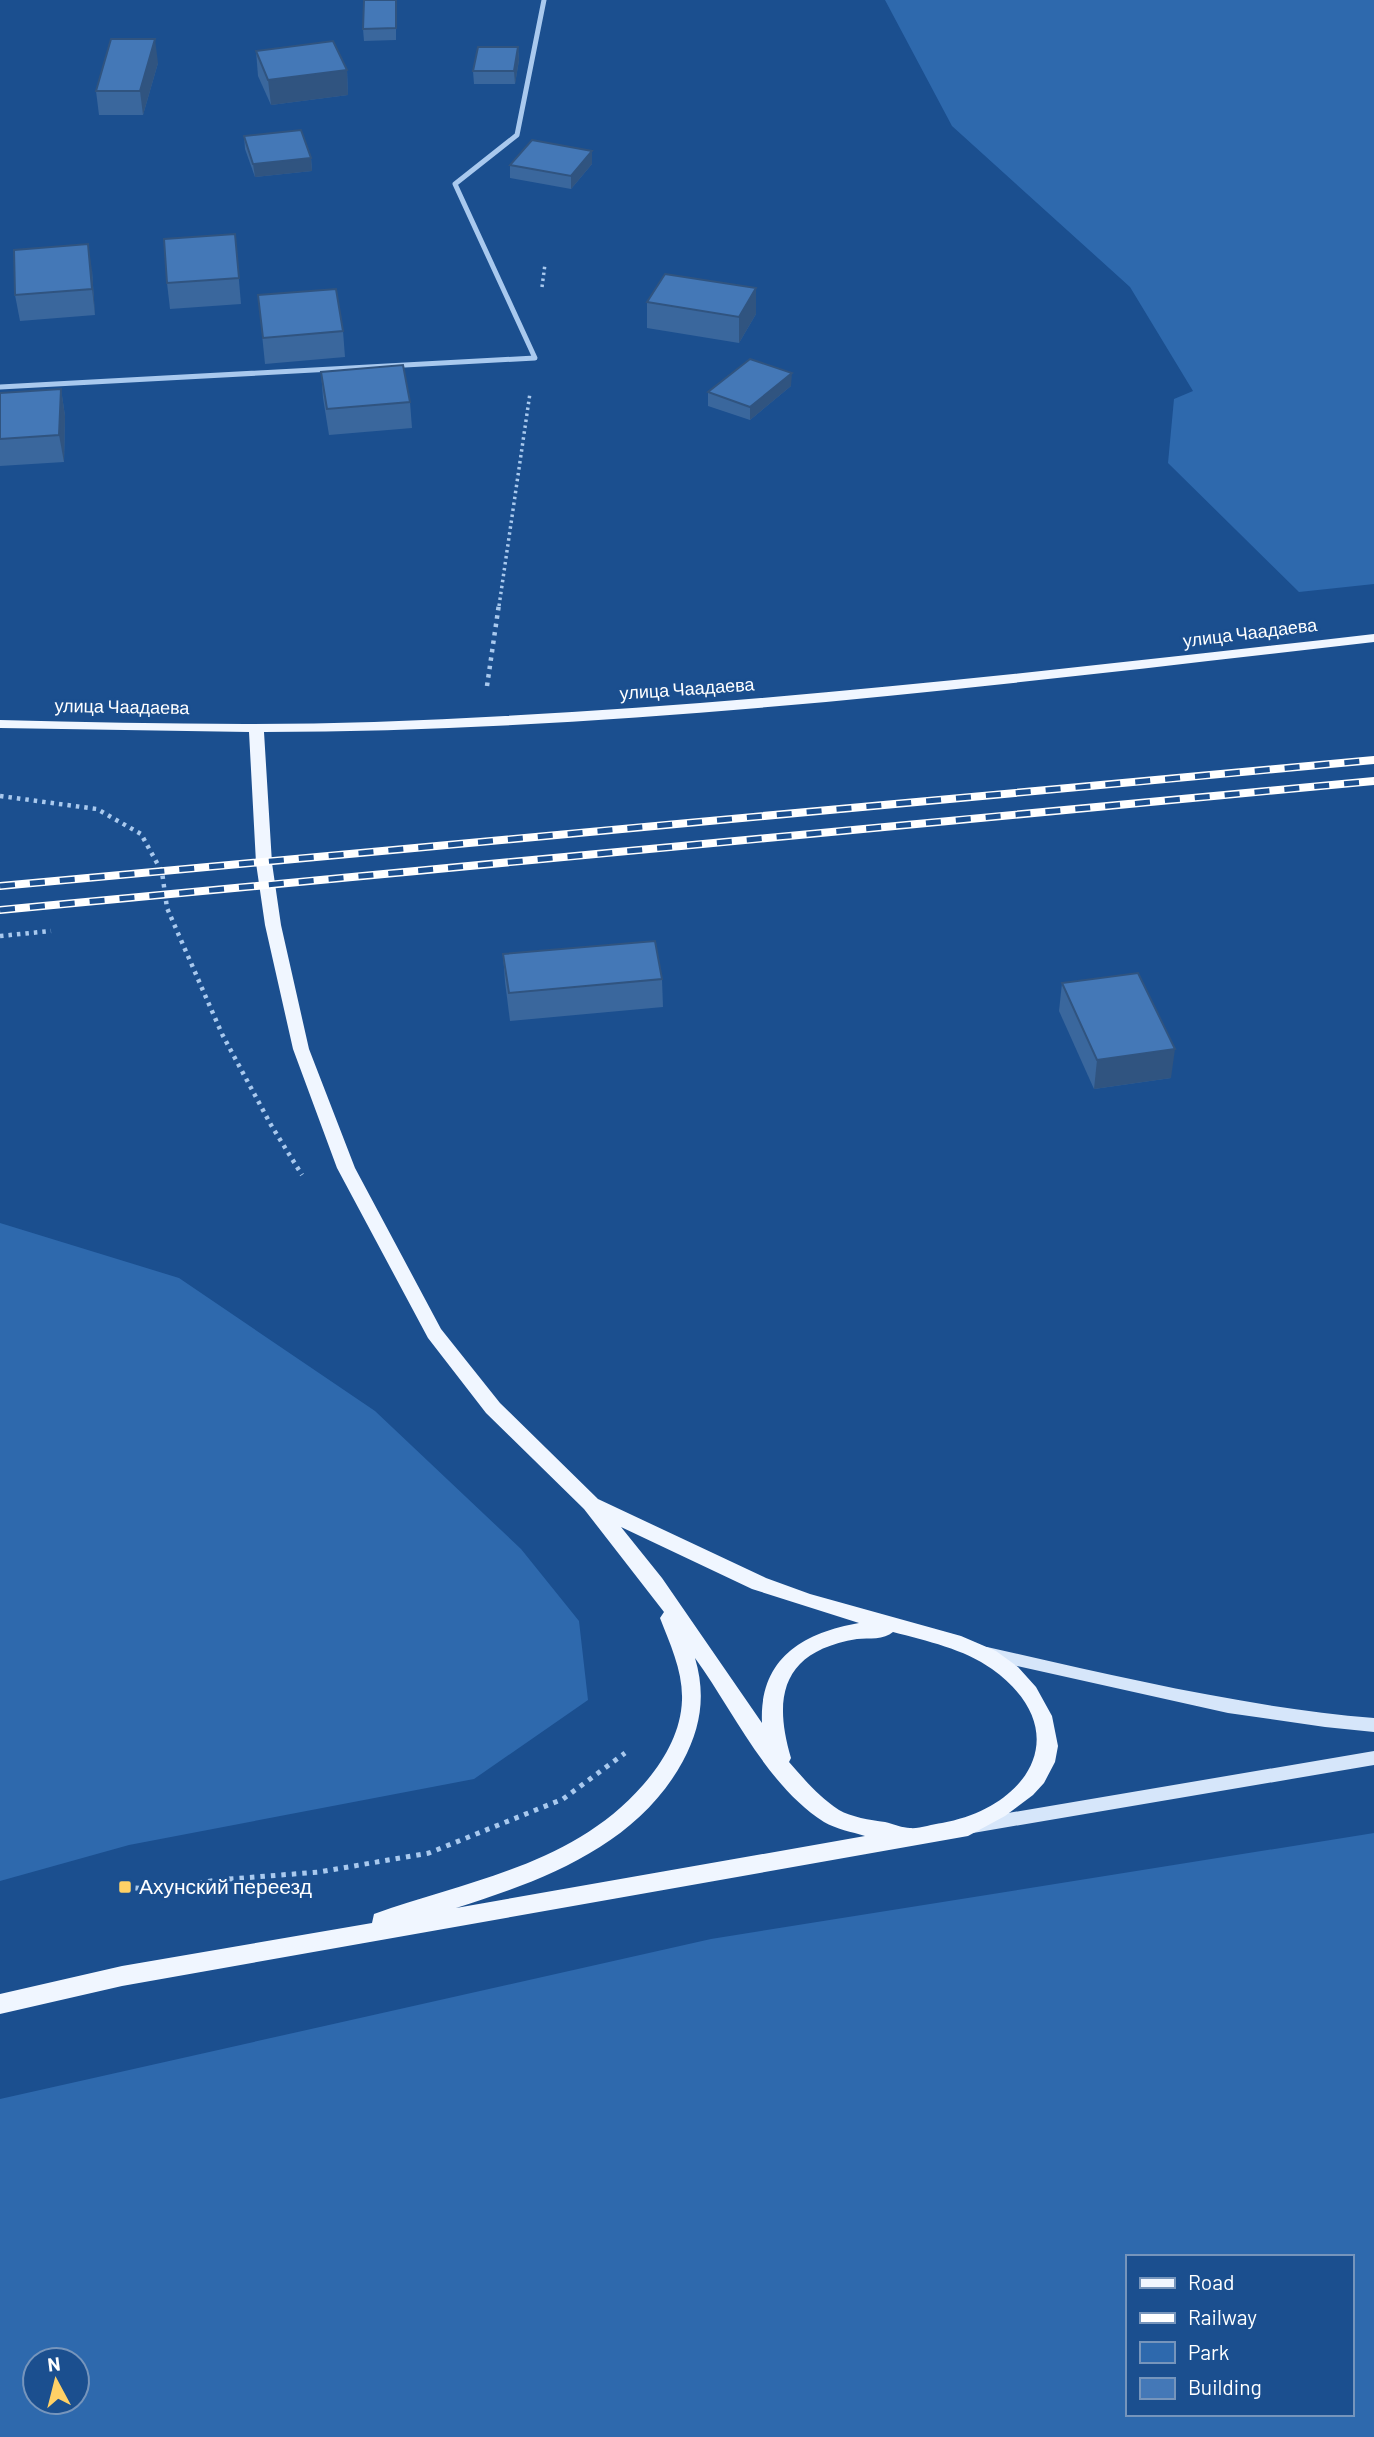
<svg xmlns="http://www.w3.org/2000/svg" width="1374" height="2437" font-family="Barlow,sans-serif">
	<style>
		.green { fill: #2e69ad; fill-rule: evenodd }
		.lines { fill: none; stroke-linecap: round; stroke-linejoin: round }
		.path-far2 { stroke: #a9c9ee; stroke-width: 3.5; stroke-dasharray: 2.5 3.5; stroke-linecap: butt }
		.path-far1 { stroke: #a9c9ee; stroke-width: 4.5; stroke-dasharray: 3.5 5; stroke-linecap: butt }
		.path { stroke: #a9c9ee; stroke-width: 5; stroke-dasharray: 4.5 6; stroke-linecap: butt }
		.street { stroke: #a9c9ee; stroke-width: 5 }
		.secondary { fill: #d6e6fa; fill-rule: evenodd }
		.primary { fill: #f0f6ff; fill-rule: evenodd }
		.rail-casing { stroke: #fff; stroke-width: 8 }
		.rail { stroke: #1b4f8f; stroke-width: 5; stroke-dasharray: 15; stroke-linecap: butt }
		.wall { fill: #3a679d }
		.shaded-wall { fill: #305480 }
		.building { fill: #4478b7; stroke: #305480; stroke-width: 2 }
		.poi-dot { fill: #ffd166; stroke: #1b4f8f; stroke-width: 2.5 }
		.labels { text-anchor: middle; stroke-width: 6; stroke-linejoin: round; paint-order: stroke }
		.street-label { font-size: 18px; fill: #fff; stroke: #1b4f8f }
		.near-poi-label { font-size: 21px; fill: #fff; stroke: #1b4f8f; text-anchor: start }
	</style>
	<rect width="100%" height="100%" fill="#1b4f8f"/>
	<g class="green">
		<polygon points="885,0 1374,0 1374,584 1299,592 1168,463 1174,399 1193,391 1130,287 952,126"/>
		<polygon points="0,1223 179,1278 375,1411 521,1549 579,1621 588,1700 474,1779 129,1845 0,1881"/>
		<path d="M1374,1833V2437H0V2099L711,1939ZM1127,2257H1351V2414H1127ZM77,2360V2402H35V2360Z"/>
	</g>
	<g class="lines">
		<g class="path-far2">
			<polyline points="542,287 545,264"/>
			<polyline points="499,606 530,393"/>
		</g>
		<g class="path-far1">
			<polyline points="487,686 499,604"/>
			<polyline points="0,796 97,809 141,834 162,872 167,908 222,1034 271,1125 302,1175"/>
			<polyline points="0,936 51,931"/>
		</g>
		<polyline class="path" points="125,1887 158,1890 217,1880 319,1872 429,1853 563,1799 625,1753"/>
		<polyline class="street" points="0,387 535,358 455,184 517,135 544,0"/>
		<g class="secondary">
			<path d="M987,1647C1115,1676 1243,1707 1374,1718V1732L1325,1727L1228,1713L981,1658L979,1653L981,1648Z"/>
			<polygon points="1374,1751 1374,1765 973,1833 967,1831 965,1826 967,1821 973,1819"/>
		</g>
		<path class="primary" d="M1374,634V642C1006,684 635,731 264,732L272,863L281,925L309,1049L355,1168L441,1329L500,1403L598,1499L766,1578L810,1594L961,1636L996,1651L1018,1667L1036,1687L1052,1716L1058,1746L1055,1762L1044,1783L1033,1795L1005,1816L968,1836L122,1986L0,2014V1994L122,1966L372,1923L374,1914C470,1880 573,1865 643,1785C664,1761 681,1732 682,1700C683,1671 670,1644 660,1618L664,1612L584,1509L486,1413L428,1338L337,1168L293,1049L265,925L256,863L249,732L0,728V720C125,723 249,726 374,722C709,710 1041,672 1374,634ZM621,1527L752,1589L859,1623C801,1633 759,1660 762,1723L662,1578ZM893,1632C927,1641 964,1649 992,1669C1078,1731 1028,1808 942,1823C932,1824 919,1829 910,1828C903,1828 893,1824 885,1822C870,1820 851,1817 839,1810C819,1797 804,1779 789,1762L791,1758C772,1694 784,1651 857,1639C869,1638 884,1640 893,1632ZM695,1658C733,1710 766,1785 824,1822C836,1829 852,1832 865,1836L456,1908C542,1881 637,1846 683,1761C701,1727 706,1695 695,1658Z"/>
		<g class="rail-casing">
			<g id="rail">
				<polyline points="0,886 1374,760"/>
				<polyline points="0,910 1374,781"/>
			</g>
		</g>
		<use href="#rail" class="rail"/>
	</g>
	<g class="wall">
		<polygon points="396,0 396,40 364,41 363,29"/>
		<polygon points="518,47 519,60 515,84 474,84 473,71"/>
		<polygon points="256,51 347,70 348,95 271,105 258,76"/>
		<polygon points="158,63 143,115 99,115 96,91"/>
		<polygon points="244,136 311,158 312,171 255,177 245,149"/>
		<polygon points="592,164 571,189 510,178 510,165"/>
		<polygon points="235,234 241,304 170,309 167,283"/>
		<polygon points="92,270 95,315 20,321 15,295"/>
		<polygon points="258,295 343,331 345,357 265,364"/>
		<polygon points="647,302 756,314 739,343 647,328"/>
		<polygon points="321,372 410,402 412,428 329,435 323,398"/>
		<polygon points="791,386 750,420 708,406 708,392"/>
		<polygon points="61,389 65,416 64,462 0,466 0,393"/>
		<polygon points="503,954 662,979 663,1007 510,1021 505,982"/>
		<polygon points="1062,983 1171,1078 1094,1089 1059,1011"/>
	</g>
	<g class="shaded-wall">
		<polygon points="155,39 158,63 143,115 140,91"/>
		<polygon points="518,47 519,60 515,84 514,71"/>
		<polygon points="347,70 348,95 271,105 268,80"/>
		<polygon points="592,151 592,164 571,189 571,176"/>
		<polygon points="311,158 312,171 255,177 253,164"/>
		<polygon points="88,244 92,270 95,315 92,289"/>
		<polygon points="756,288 756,314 739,343 739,317"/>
		<polygon points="792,373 791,386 750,420 750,407"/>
		<polygon points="61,389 65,416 64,462 59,435"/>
		<polygon points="1175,1049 1171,1078 1094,1089 1097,1060"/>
	</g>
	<g class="building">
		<polygon points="364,0 396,0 396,28 363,29"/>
		<polygon points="111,39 155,39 140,91 96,91"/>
		<polygon points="333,41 347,70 268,80 256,51"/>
		<polygon points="478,47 518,47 514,71 473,71"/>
		<polygon points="301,130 311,158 253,164 244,136"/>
		<polygon points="532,140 592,151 571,176 510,165"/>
		<polygon points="235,234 239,278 167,283 164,239"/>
		<polygon points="88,244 92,289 15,295 14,250"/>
		<polygon points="665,274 756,288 739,317 647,302"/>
		<polygon points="336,289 343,331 263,338 258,295"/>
		<polygon points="750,359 792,373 750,407 708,392"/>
		<polygon points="403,365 410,402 327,409 321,372"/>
		<polygon points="61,389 59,435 0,439 0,393"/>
		<polygon points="655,941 662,979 509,993 503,954"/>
		<polygon points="1138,973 1175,1049 1097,1060 1062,983"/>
	</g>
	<rect class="poi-dot" x="118" y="1880" width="14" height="14" rx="3.5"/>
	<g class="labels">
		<g class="street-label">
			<text transform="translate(1250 633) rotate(-7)" y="6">улица Чаадаева</text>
			<text transform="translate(687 689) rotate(-4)" y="6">улица Чаадаева</text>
			<text transform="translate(122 707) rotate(1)" y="6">улица Чаадаева</text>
		</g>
		<g class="near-poi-label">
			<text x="139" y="1894">Ахунский переезд</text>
		</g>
	</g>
	<rect x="1126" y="2255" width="228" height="161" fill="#1b4f8f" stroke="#7695bc" stroke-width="2"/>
	<rect x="1140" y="2278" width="35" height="10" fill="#f0f6ff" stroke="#7695bc" stroke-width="2"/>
	<text x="1188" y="2290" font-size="21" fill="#ffffff">Road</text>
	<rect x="1140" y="2313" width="35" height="10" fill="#ffffff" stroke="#7695bc" stroke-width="2"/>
	<text x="1188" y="2325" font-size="21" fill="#ffffff">Railway</text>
	<rect x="1140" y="2342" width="35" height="21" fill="#2e69ad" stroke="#7695bc" stroke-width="2"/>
	<text x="1188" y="2360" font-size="21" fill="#ffffff">Park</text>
	<rect x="1140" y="2378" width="35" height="21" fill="#4478b7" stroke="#7695bc" stroke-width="2"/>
	<text x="1188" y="2395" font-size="21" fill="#ffffff">Building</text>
	<g transform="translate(56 2381) rotate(353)"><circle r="33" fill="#1b4f8f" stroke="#7695bc" stroke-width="2"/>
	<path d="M0-5L12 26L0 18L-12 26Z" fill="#ffd166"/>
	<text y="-10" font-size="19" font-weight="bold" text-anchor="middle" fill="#ffffff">N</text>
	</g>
</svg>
